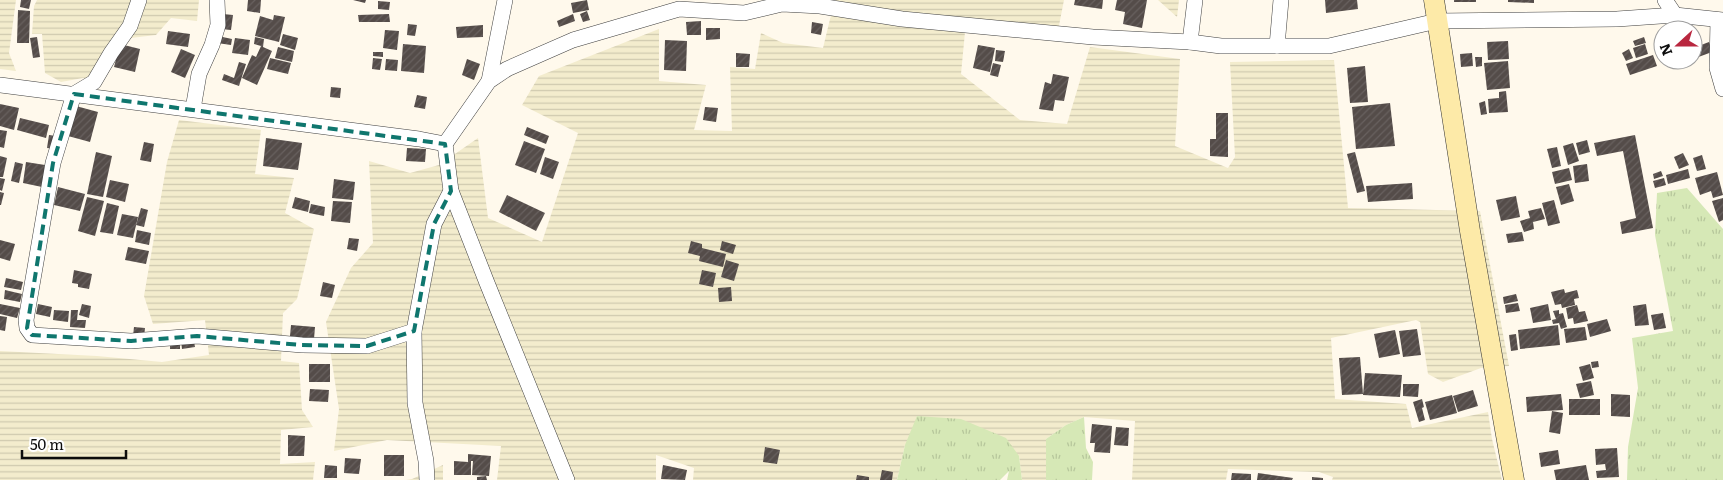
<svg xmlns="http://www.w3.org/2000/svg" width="1723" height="480" font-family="Literata,serif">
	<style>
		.farmland { fill: url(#farmland-rules) }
		.grass { fill: url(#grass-tufts) }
		.building { fill: url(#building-hatch) }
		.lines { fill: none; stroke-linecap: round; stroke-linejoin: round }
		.minor-casing { stroke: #3f3f3f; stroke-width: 16 }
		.secondary-casing { stroke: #2e2e2e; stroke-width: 21 }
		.minor { stroke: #fff; stroke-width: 15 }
		.secondary { stroke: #fdeaa8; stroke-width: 20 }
		.marked { fill: none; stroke: #0f766e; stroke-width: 4; stroke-dasharray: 10 6; stroke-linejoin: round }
	</style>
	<defs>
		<pattern id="farmland-rules" width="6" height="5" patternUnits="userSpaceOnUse" patternTransform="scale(1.25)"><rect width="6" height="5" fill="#f3eccd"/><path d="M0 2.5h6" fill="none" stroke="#cfc9af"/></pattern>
		<pattern id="grass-tufts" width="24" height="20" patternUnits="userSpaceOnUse" patternTransform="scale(1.25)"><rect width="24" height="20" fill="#d6e8b6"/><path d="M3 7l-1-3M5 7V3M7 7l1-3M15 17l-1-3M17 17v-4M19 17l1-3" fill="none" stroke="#b6c69b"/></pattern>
		<pattern id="building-hatch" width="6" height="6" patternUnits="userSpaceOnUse" patternTransform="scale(1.25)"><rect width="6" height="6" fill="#544c49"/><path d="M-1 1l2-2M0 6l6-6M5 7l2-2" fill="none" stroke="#68615f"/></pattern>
	</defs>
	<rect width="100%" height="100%" fill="#fff9ec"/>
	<g class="farmland">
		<polygon points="0,0 16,0 9,53 16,71 0,69"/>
		<polygon points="37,0 199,0 197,21 171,18 156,35 114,40 95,83 83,78 61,82 45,73 42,34 32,34 34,6"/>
		<polygon points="836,0 1064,0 1056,41 965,32 961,74 1020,120 1067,124 1090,47 1180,59 1175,146 1228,168 1235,157 1230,62 1334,60 1348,208 1480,211 1509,366 1481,368 1443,382 1428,374 1420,322 1416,320 1331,338 1335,399 1406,404 1412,428 1488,412 1492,439 1502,480 1332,480 1333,477 1319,472 1228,469 1226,480 1132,480 1135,421 1084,417 1066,425 1046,439 1046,480 1022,480 1019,456 905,445 897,480 693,480 694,468 656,455 656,480 497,480 501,446 387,440 334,451 339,409 326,322 351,268 373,243 369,161 410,173 439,165 478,138 488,218 542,242 578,133 522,105 539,76 659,29 659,81 706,85 694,130 732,131 730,67 755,69 761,33 783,43 823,48 830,19"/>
		<polygon points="1158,0 1179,0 1177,17"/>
		<polygon points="179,120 261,130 255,174 294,178 285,213 314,229 297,299 283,313 281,361 299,363 302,410 313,427 281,430 280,464 315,462 313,480 0,480 0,351 97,356 162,362 209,355 205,320 153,324 144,296 167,162"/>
		<polygon points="443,465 443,480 406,480 412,479"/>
	</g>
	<g class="grass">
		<polygon points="1687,188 1723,229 1723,480 1627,480 1628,447 1638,388 1632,338 1673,331 1655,235 1657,193"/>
		<polygon points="917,416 961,419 1006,438 1019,456 1022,480 1007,480 1009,471 1000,480 897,480 905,445"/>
		<polygon points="1084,417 1086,448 1093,462 1092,480 1046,480 1046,439 1066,425"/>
	</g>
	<g class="building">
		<polygon points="21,0 31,0 29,9 20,7"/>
		<polygon points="248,0 261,0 260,13 247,11"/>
		<polygon points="353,0 366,0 365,3"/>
		<polygon points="587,0 589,10 573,13 571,3"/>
		<polygon points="1075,0 1103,0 1102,9 1074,5"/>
		<polygon points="1117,0 1147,0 1142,28 1123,24 1125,12 1115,10"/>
		<polygon points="1325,0 1357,0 1358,9 1326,13"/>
		<rect x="1454" y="0" width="22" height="2"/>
		<polygon points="1508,0 1534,0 1534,3 1508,2"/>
		<polygon points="378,1 390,2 389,10 378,9"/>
		<polygon points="18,10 30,11 29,43 17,43"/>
		<polygon points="587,11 590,20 583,22 580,14"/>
		<polygon points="223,14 233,15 231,30 221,29"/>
		<polygon points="389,14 390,22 359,22 358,15"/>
		<polygon points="573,14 575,21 559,27 557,21"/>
		<polygon points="274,15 285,17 279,42 255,36 260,16 273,20"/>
		<polygon points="701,21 701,35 687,35 686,22"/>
		<polygon points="812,22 823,24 821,35 811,33"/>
		<polygon points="408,24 417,25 415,36 407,35"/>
		<polygon points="483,25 483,37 457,38 456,27"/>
		<polygon points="706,28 720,28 720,39 706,40"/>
		<polygon points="385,30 399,31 397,50 383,48"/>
		<polygon points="168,31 190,34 188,47 166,44"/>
		<polygon points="283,34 298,38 295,50 280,45"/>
		<polygon points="218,36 232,39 231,45 217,43"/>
		<polygon points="37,37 40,57 33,58 30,38"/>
		<polygon points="255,37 264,39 263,47 272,51 257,85 242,78 252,55 256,57 261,46 254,44"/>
		<polygon points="1644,37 1646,43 1635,46 1633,41"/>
		<polygon points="235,38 250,40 248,55 232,53"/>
		<polygon points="665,40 687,41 686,71 664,70"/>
		<polygon points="1508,41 1509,59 1488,60 1487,42"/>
		<polygon points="1709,42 1712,52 1693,59 1693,48"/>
		<polygon points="120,44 140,49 135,72 114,67"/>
		<polygon points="403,44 426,46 424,73 401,71"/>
		<polygon points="1645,44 1648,54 1636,58 1633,48"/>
		<polygon points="978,45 995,48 990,72 973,68"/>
		<polygon points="1663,45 1663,58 1658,47"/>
		<polygon points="278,47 294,51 292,62 275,58"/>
		<polygon points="181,49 195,55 185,78 171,72"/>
		<polygon points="1629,49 1633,58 1626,61 1622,53"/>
		<polygon points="996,50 1005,51 1003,62 995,61"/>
		<polygon points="373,52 383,52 383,57 373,56"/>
		<polygon points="736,53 750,54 749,67 736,67"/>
		<polygon points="1472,53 1473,66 1461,67 1460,54"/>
		<polygon points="1653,55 1657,66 1630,75 1626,64"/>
		<polygon points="1475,57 1482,57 1482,66 1476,67"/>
		<polygon points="270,58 291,63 288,74 267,69"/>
		<polygon points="373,58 382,59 380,70 372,69"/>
		<polygon points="386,59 398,60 397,71 385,70"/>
		<polygon points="467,59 480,64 474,80 462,75"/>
		<polygon points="1508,61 1510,88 1487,90 1484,63"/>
		<polygon points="239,62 246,64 239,86 222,80 224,74 234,78"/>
		<polygon points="993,63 1001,65 998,77 990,75"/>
		<polygon points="1365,66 1368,102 1350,103 1347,68"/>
		<polygon points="1053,74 1069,77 1064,101 1055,100 1053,111 1039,109 1045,82 1051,84"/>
		<polygon points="331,87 341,88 340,98 330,97"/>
		<polygon points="1506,91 1508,112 1489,113 1488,99 1499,98 1499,92"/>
		<polygon points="417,95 427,97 425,109 414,107"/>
		<polygon points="1485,101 1487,114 1481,115 1479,103"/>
		<polygon points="1390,103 1395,146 1356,149 1352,107"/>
		<polygon points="0,104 19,108 14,130 0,126"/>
		<polygon points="76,106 98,112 90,142 68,136"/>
		<polygon points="705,107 718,108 716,122 703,120"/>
		<polygon points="1216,113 1228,113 1228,157 1210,156 1210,139 1216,139"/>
		<polygon points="20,118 49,125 46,138 17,130"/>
		<polygon points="527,127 549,136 546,144 524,135"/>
		<polygon points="0,130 7,131 4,148 0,147"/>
		<polygon points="49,135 57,136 55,149 47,148"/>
		<polygon points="1635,135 1653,228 1622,234 1620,222 1636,218 1623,151 1597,156 1594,143"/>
		<polygon points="266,138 302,143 298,170 263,166"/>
		<polygon points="1587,140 1590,152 1579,155 1576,143"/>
		<polygon points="524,141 545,149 536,173 515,165"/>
		<polygon points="144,142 154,144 151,162 140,160"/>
		<polygon points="1573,143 1579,161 1568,165 1563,146"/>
		<polygon points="1557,147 1561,166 1552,168 1547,149"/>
		<polygon points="407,148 426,149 425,162 406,161"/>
		<polygon points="96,152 112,156 103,197 87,194"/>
		<polygon points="1355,152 1365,191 1357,193 1347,154"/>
		<polygon points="1683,153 1689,165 1679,169 1674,157"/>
		<polygon points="1702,155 1706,169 1697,171 1693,158"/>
		<polygon points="0,156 7,158 3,177 0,177"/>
		<polygon points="545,157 559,162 553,179 540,174"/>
		<polygon points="15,162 23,164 19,183 11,181"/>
		<polygon points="26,162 45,165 42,187 23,183"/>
		<polygon points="1587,164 1589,181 1575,183 1573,166"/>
		<polygon points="1569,168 1572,180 1555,184 1552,172"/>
		<polygon points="1688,169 1690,178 1668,184 1666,175"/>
		<polygon points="1661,171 1663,176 1654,179 1653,174"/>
		<polygon points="1717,172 1723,195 1713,198 1711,191 1700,195 1695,178"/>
		<polygon points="0,178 5,179 2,191 0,190"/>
		<polygon points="1664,178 1666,185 1655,188 1653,181"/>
		<polygon points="334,179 355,182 353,200 332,198"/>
		<polygon points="110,180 129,184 125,202 106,197"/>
		<polygon points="1412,183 1413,199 1368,202 1366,186"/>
		<polygon points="1569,184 1574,201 1561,205 1556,187"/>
		<polygon points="58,187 85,194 80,211 54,205"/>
		<polygon points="0,192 4,193 1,205 0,205"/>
		<polygon points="507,195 545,213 536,231 499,212"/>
		<polygon points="1516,196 1520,217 1501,221 1496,200"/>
		<polygon points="87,197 104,201 95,236 78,231"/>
		<polygon points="295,197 310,201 308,212 292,208"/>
		<polygon points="1723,198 1723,220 1719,222 1712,201"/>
		<polygon points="1554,200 1560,223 1548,226 1542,203"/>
		<polygon points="333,201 352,202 350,223 331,221"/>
		<polygon points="107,203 119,206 113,234 100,232"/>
		<polygon points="311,204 325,207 324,216 309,213"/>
		<polygon points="141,208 148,210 144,227 136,225"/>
		<polygon points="1541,208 1545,219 1533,222 1534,229 1524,232 1520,221 1530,218 1528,211"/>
		<polygon points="122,214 138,217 133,238 117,235"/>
		<polygon points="137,230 151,233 149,245 135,242"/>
		<polygon points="1522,232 1524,241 1508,243 1506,234"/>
		<polygon points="349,238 359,239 357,251 347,249"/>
		<polygon points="0,240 15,244 10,261 0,258"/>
		<polygon points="691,241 702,244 702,248 726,254 723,267 699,261 700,256 688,253"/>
		<polygon points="722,241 736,245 733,254 720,250"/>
		<polygon points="128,247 149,251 146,264 125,260"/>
		<polygon points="726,260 739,264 734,281 721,277"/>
		<polygon points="74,270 92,274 89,289 78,287 78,284 72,283"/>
		<polygon points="702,270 716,273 713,287 699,284"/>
		<polygon points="6,278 23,282 21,290 4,287"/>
		<polygon points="323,282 335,285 332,298 320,296"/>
		<polygon points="731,287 732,301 719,302 718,288"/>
		<polygon points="1564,289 1565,293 1577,290 1579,298 1574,299 1575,305 1562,308 1561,304 1555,305 1551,292"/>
		<polygon points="5,290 22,294 20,302 4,299"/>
		<polygon points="1516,294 1518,301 1504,304 1503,297"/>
		<polygon points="1518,303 1520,311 1506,313 1505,305"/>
		<polygon points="0,304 20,308 17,318 0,314"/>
		<polygon points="38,304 52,307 50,317 36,314"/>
		<polygon points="82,304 91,306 89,318 79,315"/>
		<polygon points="1548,304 1551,320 1533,323 1530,308"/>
		<polygon points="1646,304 1649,325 1635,326 1633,306"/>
		<polygon points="1577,305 1579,312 1585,311 1588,321 1574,324 1573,318 1568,319 1566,308"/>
		<polygon points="54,310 69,311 68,322 53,320"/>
		<polygon points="71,310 78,310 77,320 86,320 85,328 70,327"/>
		<polygon points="1559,310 1559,314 1563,313 1567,327 1561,329 1559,323 1553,324 1552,320 1556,319 1553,311"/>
		<polygon points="1663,313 1666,328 1654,330 1651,315"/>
		<polygon points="0,316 7,317 5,331 0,330"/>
		<polygon points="1607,319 1611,331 1590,337 1587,324"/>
		<polygon points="291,325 315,327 314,339 290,336"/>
		<polygon points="1558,325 1560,345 1520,349 1518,330"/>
		<polygon points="134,327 145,328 144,337 133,336"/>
		<polygon points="1585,327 1587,340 1566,343 1564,329"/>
		<polygon points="1417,329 1421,355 1403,357 1399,331"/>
		<polygon points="1395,330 1400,354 1379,358 1374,334"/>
		<polygon points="1516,334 1518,350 1511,351 1509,335"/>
		<polygon points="181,340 194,341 195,347 182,349"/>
		<polygon points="180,342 180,349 170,349 170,343"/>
		<polygon points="1360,357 1363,394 1342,395 1339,358"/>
		<polygon points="1598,361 1599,367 1592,368 1591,362"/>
		<rect x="309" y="364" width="21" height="18"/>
		<polygon points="1590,364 1594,378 1583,381 1579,367"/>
		<polygon points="1365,373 1402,375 1400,397 1363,395"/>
		<polygon points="1591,381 1594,395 1580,398 1576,384"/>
		<polygon points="1403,384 1419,384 1418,397 1403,396"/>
		<polygon points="310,389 329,390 328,402 309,401"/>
		<polygon points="1473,390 1478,406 1458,412 1453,396"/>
		<polygon points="1561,394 1563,410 1527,412 1526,397"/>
		<polygon points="1611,394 1630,395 1630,417 1611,416"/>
		<polygon points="1452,395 1457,413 1430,420 1425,402"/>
		<polygon points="1422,399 1424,407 1422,408 1425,420 1419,422 1413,402"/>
		<rect x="1569" y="399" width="31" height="16"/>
		<polygon points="1552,411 1563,413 1560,434 1549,432"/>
		<polygon points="1092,424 1112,426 1110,453 1094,452 1095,443 1090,443"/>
		<polygon points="1116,427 1129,428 1128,446 1114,445"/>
		<polygon points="288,435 305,436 304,456 288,456"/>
		<polygon points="765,447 780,450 777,464 763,462"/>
		<polygon points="1617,448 1619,477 1597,478 1596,471 1606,470 1605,464 1596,465 1595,449"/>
		<polygon points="1558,450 1560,464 1541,467 1539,453"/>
		<polygon points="468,454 491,456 489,476 472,475 473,461 471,461 471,475 454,475 454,461 468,462"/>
		<rect x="384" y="455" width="20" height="21"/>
		<polygon points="345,458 361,459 359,474 344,473"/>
		<polygon points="325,465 337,466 337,478 324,478"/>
		<polygon points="663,465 687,470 685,480 661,479"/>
		<polygon points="1586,465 1589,480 1556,480 1554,470"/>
		<polygon points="882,470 893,472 892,480 880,480"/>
		<polygon points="1232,473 1251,474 1251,480 1231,480"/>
		<polygon points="1258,473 1293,478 1292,480 1257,480"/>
		<polygon points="857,475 869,477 869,480 856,480"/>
		<polygon points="486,476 487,480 477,480 477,477"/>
		<polygon points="1312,477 1323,478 1323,480 1312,480"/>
	</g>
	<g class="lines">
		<g class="minor-casing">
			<g id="minor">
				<polyline points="139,0 130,26 111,53 94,82 74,94 53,163 26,320 27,328 32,335 131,341 197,336 302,345 367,346 414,331"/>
				<polyline points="1665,0 1675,15"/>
				<polyline points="1718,20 1717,68 1723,89"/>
				<polyline points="1190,42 1195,0"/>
				<polyline points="1277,46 1281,0"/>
				<polyline points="489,81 505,0"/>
				<polyline points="0,85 419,139 445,144 489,81 507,69 573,40 679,9 744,13 782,4 820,6 902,19 1093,37 1190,42 1221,46 1329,46 1437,21 1617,19 1675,15 1723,20"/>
				<polyline points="193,109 199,74 212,45 218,25 217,0"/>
				<polyline points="445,144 451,191 487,283 567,480"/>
				<polyline points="427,480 426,461 415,403 414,331 434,224 451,191"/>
			</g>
		</g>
		<g class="secondary-casing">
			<polyline id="secondary" points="1434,0 1470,231 1514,480"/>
		</g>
		<use href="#minor" class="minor"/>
		<use href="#secondary" class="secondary"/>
	</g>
	<path class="marked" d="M74,94L445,144L451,191L434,224L414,331L367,346L302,345L197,336L131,341L32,335L27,328L53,163Z"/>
	<g transform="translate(1678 45) rotate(249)"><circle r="24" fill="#ffffff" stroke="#9e9e9e"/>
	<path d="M0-4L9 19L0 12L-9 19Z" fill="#b9273f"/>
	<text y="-8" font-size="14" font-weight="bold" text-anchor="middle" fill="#0c0c0c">N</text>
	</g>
	<path d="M22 450v8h104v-8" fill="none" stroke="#0c0c0c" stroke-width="2.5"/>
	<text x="30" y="450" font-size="15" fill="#0c0c0c" stroke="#ffffff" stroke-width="4" paint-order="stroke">50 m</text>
</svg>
